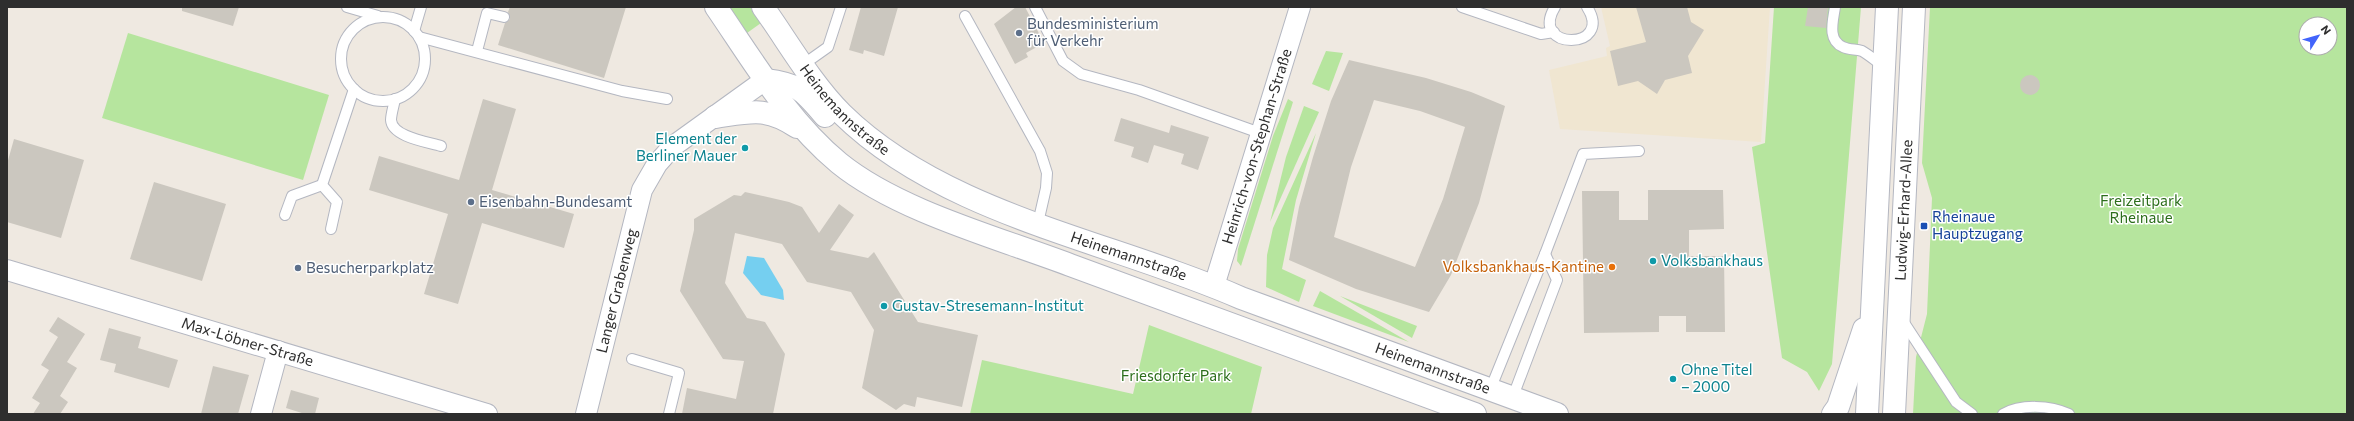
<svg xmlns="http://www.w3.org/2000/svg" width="2354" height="421" font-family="Commissioner,sans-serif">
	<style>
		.education { fill: #f0e6d1 }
		.green { fill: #b6e59e; fill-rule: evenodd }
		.water { fill: #75cff0 }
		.building { fill: #cbc7bf; fill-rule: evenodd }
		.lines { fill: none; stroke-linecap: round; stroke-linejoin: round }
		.lane-casing { stroke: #b4b7c1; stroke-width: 12 }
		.street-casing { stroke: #b4b7c1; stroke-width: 22 }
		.secondary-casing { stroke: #b4b7c1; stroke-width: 24 }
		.lane { stroke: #fff; stroke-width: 10 }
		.street { stroke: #fff; stroke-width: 20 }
		.secondary { stroke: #fff; stroke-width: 22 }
		.service-dot { fill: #5c6f8a; stroke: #fff; stroke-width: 1.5 }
		.culture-dot { fill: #0f9aa8; stroke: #fff; stroke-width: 1.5 }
		.transit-dot { fill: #1a4fb4; stroke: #fff; stroke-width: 1.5 }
		.food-dot { fill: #e8710a; stroke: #fff; stroke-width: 1.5 }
		.labels { text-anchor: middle; stroke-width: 3; stroke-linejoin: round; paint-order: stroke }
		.service-label { font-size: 15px; fill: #4e5e75; stroke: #fff; text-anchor: start }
		.street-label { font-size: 15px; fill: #2e2e2e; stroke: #fff }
		.culture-label { font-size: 15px; fill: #0d838f; stroke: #fff; text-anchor: start }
		.park-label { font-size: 15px; fill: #2c6e1b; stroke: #fff }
		.transit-label { font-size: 15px; fill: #164399; stroke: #fff; text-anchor: start }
		.food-label { font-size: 15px; fill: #c56008; stroke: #fff; text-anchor: end }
	</style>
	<rect width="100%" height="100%" fill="#efe9e1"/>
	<polygon class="education" points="1601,7 1770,7 1761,142 1560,129 1549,70 1607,56 1606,48 1610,46"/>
	<g class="green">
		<polygon points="729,7 750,7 761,23 747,33"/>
		<polygon points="1774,7 1861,7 1832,364 1819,391 1807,372 1782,358 1752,147 1765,143"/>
		<path d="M1930,7H2347V414H1913L1916,357L1927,314L1932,198L1922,163ZM2306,24H2330V48H2306Z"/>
		<polygon points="128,33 329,95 303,180 102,118"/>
		<polygon points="1326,51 1343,53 1329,91 1312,84"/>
		<polygon points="1288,99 1293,102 1241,266 1237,261 1238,249 1273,136"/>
		<polygon points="1304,106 1319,112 1270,222 1286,157"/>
		<polygon points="1316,133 1296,200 1282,269 1306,280 1299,302 1266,287 1267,255 1273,228"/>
		<polygon points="1320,291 1409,342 1313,306"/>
		<polygon points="1340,296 1417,326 1412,338"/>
		<polygon points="1149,325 1262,367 1251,414 970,414 982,360 1133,394"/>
	</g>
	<polygon class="water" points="747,256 764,258 783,290 784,300 761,295 743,273"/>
	<g class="building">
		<polygon points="182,7 239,7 233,26 182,11"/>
		<polygon points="510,7 626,7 604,78 498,45 505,23 510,19 508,12"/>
		<polygon points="861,7 898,7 884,56 864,50 863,54 849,50"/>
		<polygon points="1016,7 1025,7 1044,43 1026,53 1028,57 1015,64 994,24"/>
		<polygon points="1636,7 1687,7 1691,22 1704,30 1688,56 1692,73 1665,80 1657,94 1638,81 1618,86 1610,51 1646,42"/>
		<polygon points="1808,7 1828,7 1826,28 1805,26"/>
		<path d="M1349,60L1426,78L1471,92L1505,106L1479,203L1451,275L1429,312L1356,289L1289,260L1299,207L1313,157L1331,101ZM1374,100L1420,111L1465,127L1443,199L1415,267L1334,237L1351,167Z"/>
		<circle cx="2030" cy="85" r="10"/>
		<polygon points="483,99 516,109 492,190 574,214 564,248 482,223 458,304 424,294 448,214 369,190 379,156 459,180"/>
		<polygon points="1121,118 1169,133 1171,125 1209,137 1198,170 1181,164 1184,154 1154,145 1148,163 1131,157 1134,147 1114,141"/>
		<polygon points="14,139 84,160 61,238 7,222 7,164"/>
		<polygon points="154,182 226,204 202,281 130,259"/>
		<polygon points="1648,190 1723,190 1724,229 1689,230 1689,256 1724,256 1725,332 1686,332 1686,316 1659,316 1659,332 1584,333 1582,191 1619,191 1619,220 1648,220"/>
		<polygon points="745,192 789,202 802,207 819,233 839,204 854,215 830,250 868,258 874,252 918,322 978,335 962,407 917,397 915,407 904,404 896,410 862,388 874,330 851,292 807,282 782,244 735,233 725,283 747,318 765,322 785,354 773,414 682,414 687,388 736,399 744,361 723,359 680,291 694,230 694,219 734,195 741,196"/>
		<polygon points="58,317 85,334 67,362 77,368 60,396 68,402 60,414 33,414 40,403 32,398 49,370 41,365 58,337 49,331"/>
		<polygon points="109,328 141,337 138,348 178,360 169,388 114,372 116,364 100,360"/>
		<polygon points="213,366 249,375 238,414 201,414"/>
		<polygon points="291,390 319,398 315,414 305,414 286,408"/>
	</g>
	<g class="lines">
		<g class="lane-casing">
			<g id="lane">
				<polyline points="347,7 378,16"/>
				<polyline points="1035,7 1063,61 1081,74 1139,90 1260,133"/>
				<polyline points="1462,7 1541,34 1554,32"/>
				<path d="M1555,7C1528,51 1615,51 1587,7"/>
				<path d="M1835,7C1833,21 1827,40 1843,47C1849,50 1856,49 1862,51C1869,55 1876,61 1883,66"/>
				<polyline points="965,16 1040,151 1047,173 1046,188 1038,223"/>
				<circle cx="383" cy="59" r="42"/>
				<polyline points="414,31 421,7"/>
				<polyline points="419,37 622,91 667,99"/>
				<polyline points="477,51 487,13 504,17"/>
				<polyline points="804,64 828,47 841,7"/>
				<path d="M395,99C394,105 391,114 391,120C392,137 428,142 441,146"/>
				<polyline points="285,215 292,196 322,185"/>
				<polyline points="331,229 337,202 322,185 354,89"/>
				<polyline points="1901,318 1956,402 1972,414"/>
				<polyline points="632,359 679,373 669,414"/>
				<polyline points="1490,390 1545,254 1583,154 1639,151"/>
				<polyline points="1512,399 1557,280 1545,254"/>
				<path d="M2003,414C2021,404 2050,405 2069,414"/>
			</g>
		</g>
		<g class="street-casing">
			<g id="street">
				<path id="s1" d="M7,270L487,414"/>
				<path id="s2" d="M1214,286L1300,7"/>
				<polyline points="261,414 278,351"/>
				<path id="s3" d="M586,414L642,190L657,164L672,147L765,80"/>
			</g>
		</g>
		<g class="secondary-casing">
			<g id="secondary">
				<path d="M716,7C753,61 788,121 839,163C898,211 999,238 1070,265C1205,315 1340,365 1475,414"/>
				<path id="s4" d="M763,7C788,42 811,83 842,114C945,215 1112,241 1241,298L1557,414"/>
				<path d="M765,80C799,84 803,90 825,116"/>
				<path d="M715,117C750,112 766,106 797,127"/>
				<polyline points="1833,414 1838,407 1864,329"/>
				<polyline points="1867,414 1887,7"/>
				<path id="s5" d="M1894,414L1914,7"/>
			</g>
		</g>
		<use href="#lane" class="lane"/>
		<use href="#street" class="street"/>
		<use href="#secondary" class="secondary"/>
	</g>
	<g class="service-dot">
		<circle cx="1019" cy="33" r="4"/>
		<circle cx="471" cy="202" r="4"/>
		<circle cx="298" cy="268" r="4"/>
	</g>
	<g class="culture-dot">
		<circle cx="745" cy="148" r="4"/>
		<circle cx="1653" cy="261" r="4"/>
		<circle cx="884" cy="306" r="4"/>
		<circle cx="1673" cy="379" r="4"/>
	</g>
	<rect class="transit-dot" x="1920" y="222" width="8" height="8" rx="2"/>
	<circle class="food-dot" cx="1612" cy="267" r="4"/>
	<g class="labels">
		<g class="service-label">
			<text x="1027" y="29">Bundesministerium<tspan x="1027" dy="17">für Verkehr</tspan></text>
			<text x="479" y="207">Eisenbahn-Bundesamt</text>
			<text x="306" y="273">Besucherparkplatz</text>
		</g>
		<g class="street-label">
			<text dy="5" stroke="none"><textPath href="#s4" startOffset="132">Heinemannstraße</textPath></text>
			<text dy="5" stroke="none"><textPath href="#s2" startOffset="146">Heinrich-von-Stephan-Straße</textPath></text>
			<text dy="5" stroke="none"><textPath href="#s5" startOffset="204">Ludwig-Erhard-Allee</textPath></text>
			<text dy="5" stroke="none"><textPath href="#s4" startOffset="456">Heinemannstraße</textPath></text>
			<text dy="5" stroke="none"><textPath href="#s3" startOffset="127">Langer Grabenweg</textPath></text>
			<text dy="5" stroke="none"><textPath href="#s1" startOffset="251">Max-Löbner-Straße</textPath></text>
			<text dy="5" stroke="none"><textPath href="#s4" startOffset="780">Heinemannstraße</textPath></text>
		</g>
		<g class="culture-label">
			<text x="737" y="144" text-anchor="end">Element der<tspan x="737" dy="17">Berliner Mauer</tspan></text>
			<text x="1661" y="266">Volksbankhaus</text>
			<text x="892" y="311">Gustav-Stresemann-Institut</text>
			<text x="1681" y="375">Ohne Titel<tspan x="1681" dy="17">– 2000</tspan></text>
		</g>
		<g class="park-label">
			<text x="2141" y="206">Freizeitpark<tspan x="2141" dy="17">Rheinaue</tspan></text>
			<text x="1176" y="381">Friesdorfer Park</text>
		</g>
		<g class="transit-label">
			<text x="1932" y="222">Rheinaue<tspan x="1932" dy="17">Hauptzugang</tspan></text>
		</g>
		<g class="food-label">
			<text x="1604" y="272">Volksbankhaus-Kantine</text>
		</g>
	</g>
	<rect width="2354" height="421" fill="none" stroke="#2e2e2e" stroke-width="16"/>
	<g transform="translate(2318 36) rotate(53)"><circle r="19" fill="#ffffff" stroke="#ababab"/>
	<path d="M0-3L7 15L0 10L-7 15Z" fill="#4264fb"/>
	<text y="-6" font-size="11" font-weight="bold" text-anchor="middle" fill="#2e2e2e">N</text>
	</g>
</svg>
